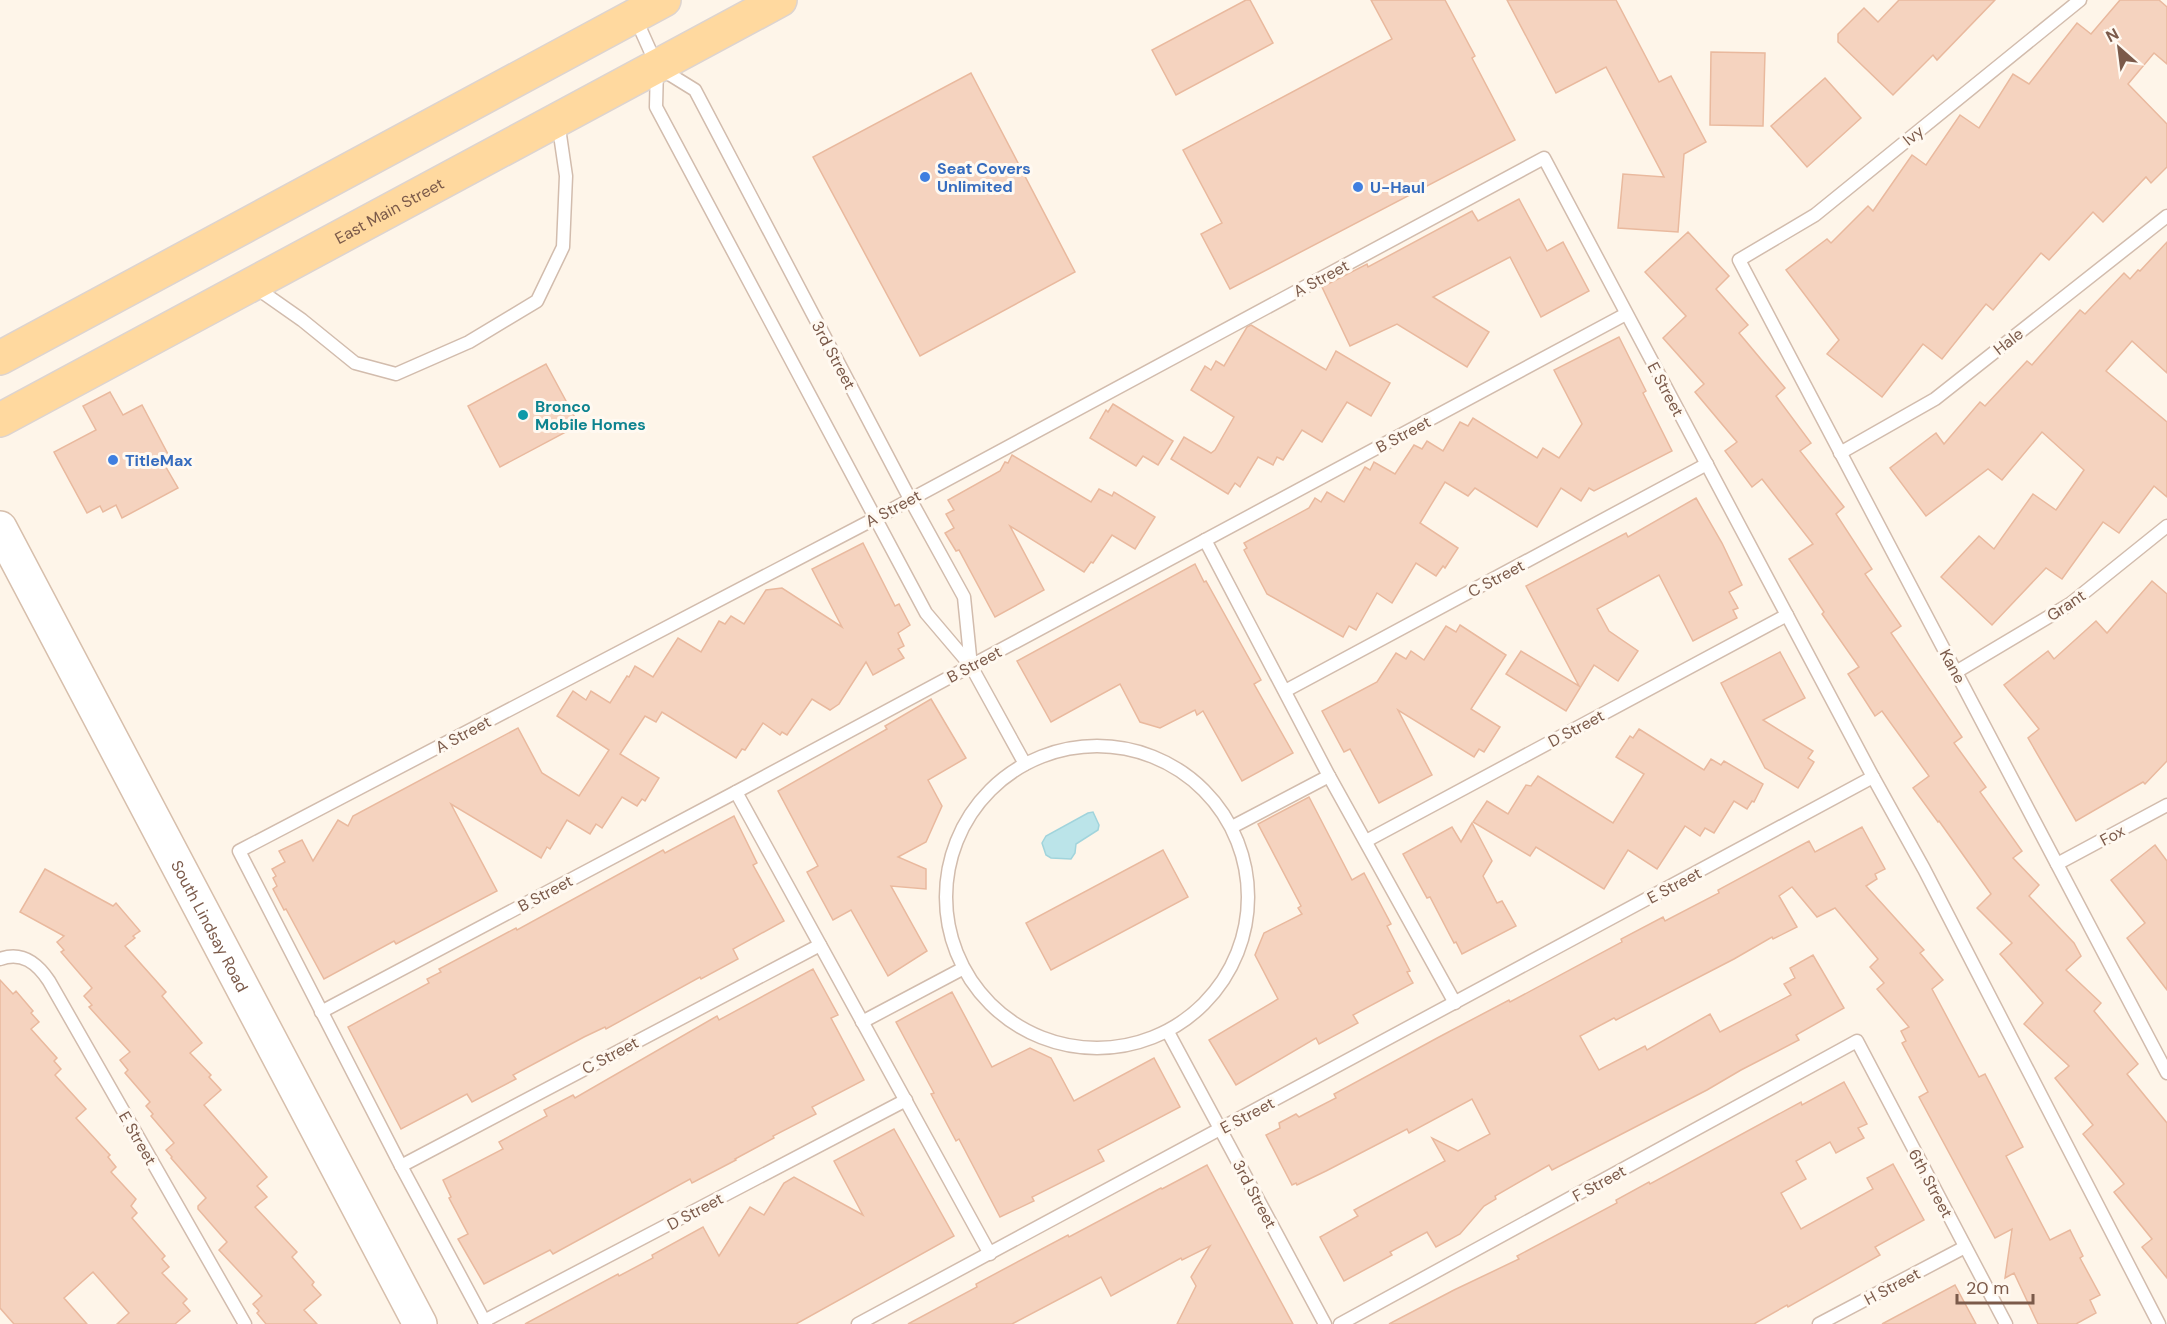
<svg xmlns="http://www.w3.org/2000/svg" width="2167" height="1324" font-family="'DM Sans',sans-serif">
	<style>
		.water { fill: #bbe4e9; stroke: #a1d4dc; stroke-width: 1.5 }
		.building { fill: #f5d3bf; stroke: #e9b99e; stroke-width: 1.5 }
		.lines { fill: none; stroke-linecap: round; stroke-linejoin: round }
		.service-casing { stroke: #d2bcad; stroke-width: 15 }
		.secondary-casing { stroke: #d7bfac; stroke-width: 36 }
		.primary-casing { stroke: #ddd4d0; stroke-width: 36 }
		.service { stroke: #fff; stroke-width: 12 }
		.secondary { stroke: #fff; stroke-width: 33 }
		.primary { stroke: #ffd99f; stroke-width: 33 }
		.shop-dot { fill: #3f7fe0; stroke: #fff9f1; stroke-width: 2 }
		.culture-dot { fill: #0f9aa8; stroke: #fff9f1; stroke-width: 2 }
		.labels { text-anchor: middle; stroke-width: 6; stroke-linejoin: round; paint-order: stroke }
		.street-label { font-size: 16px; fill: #7b5a4a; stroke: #fff9f1 }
		.shop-label { font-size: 16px; font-weight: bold; fill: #366cbe; stroke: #fff9f1; text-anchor: start }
		.culture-label { font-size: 16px; font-weight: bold; fill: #0d838f; stroke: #fff9f1; text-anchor: start }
	</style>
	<rect width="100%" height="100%" fill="#fef5e9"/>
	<polygon class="water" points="1093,812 1099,825 1098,830 1076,844 1075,853 1071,859 1051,858 1046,855 1042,843 1046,836 1088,813"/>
	<g class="building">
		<polygon points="1246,0 1250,0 1273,43 1176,95 1152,50"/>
		<polygon points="1371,0 1445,0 1475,56 1472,58 1515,140 1230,289 1201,234 1222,223 1183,150 1392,39"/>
		<polygon points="1507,0 1616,0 1659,82 1671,76 1706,142 1684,154 1678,232 1618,228 1623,174 1664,177 1606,67 1556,93"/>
		<polygon points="1899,0 1995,0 1937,60 1933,55 1893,95 1838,42 1838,34 1864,8 1878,22"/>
		<polygon points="2120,0 2159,0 2167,7 2167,64 2154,53 2128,84 2167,124 2167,167 2151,183 2146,177 2103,222 2093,212 2049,260 2041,253 1993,310 1986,304 1942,359 1923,344 1882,397 1827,354 1839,340 1786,270 1827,239 1831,243 1868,206 1873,211 1912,155 1926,165 1960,115 1979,128 2013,74 2029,84 2077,23 2091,34"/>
		<polygon points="1711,52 1765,53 1763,126 1710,125"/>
		<polygon points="971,73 1075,272 920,356 813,157"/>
		<polygon points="1825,78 1861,118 1807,167 1771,126"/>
		<polygon points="1519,199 1547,251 1563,242 1589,291 1541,317 1510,257 1433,297 1489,332 1467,367 1397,324 1350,346 1322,287 1367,264 1368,267 1472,211 1478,221"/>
		<polygon points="1688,232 1729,276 1716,289 1748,325 1739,333 1785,388 1776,396 1811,443 1800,451 1844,507 1836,514 1872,569 1865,574 1901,626 1891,633 1962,737 1954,743 1986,787 1980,792 2022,851 2013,858 2039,885 2029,896 2074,943 2081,956 2066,970 2101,1003 2094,1011 2138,1064 2127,1074 2167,1123 2167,1278 2142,1247 2152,1239 2114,1192 2124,1184 2083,1134 2093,1125 2055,1078 2069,1066 2024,1024 2043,1003 2000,954 2012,943 1977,908 1991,894 1939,821 1938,822 1913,788 1929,776 1882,711 1875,716 1848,674 1859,667 1822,614 1824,612 1789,559 1813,544 1762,479 1752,487 1725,451 1737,442 1695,392 1704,384 1663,338 1686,316 1645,272"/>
		<polygon points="2167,242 2167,373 2132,341 2106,371 2167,422 2167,497 2154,486 2119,533 2103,522 2062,579 2046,568 1992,625 1941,577 1979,536 1994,549 2033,494 2056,510 2084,470 2042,432 2002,480 1988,469 1926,516 1890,468 1936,433 1944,444 1980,402 1985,406 2027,361 2032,365 2080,310 2085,314 2124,273 2130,279 2138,270 2140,271"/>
		<polygon points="1251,325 1326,370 1336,351 1390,383 1371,416 1347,402 1322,442 1302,430 1283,460 1277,457 1273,465 1258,457 1240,487 1235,483 1228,494 1171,459 1184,437 1211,453 1215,450 1234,417 1191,390 1205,366 1211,370 1216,361 1224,366 1247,327"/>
		<polygon points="1619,337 1646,391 1643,393 1672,451 1594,491 1589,488 1581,501 1561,488 1537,527 1475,488 1468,496 1445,482 1420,523 1458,548 1445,568 1443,566 1436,576 1416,563 1392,603 1377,593 1356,630 1349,626 1343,637 1267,594 1244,550 1247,548 1244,543 1309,508 1315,498 1321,502 1327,492 1344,502 1365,467 1370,470 1374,462 1395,474 1414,445 1422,449 1427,441 1443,451 1460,422 1468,426 1473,418 1537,458 1543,448 1559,458 1582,424 1554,370"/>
		<polygon points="546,364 579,425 500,467 468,406"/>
		<polygon points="110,392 123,415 142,405 170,458 163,462 178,488 122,518 116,505 103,512 100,506 87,513 54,452 96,430 83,406"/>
		<polygon points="1113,404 1173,441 1158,465 1143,456 1136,466 1090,438 1106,410 1108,412"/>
		<polygon points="1012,455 1091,502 1099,489 1112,496 1114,492 1155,517 1135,549 1112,535 1093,563 1091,562 1084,572 1010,526 1044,590 995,617 959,550 956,551 945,533 954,528 946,514 954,510 948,500 1000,471 1005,462 1008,463"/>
		<polygon points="1696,498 1722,543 1742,585 1729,592 1738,608 1733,610 1737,618 1693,641 1659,575 1597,609 1609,631 1638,651 1618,681 1594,665 1566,711 1506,674 1521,651 1579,686 1526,586 1626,533 1628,537"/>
		<polygon points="863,543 895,606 899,604 910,625 898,633 904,646 898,649 904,658 873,675 866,662 839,704 830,710 812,699 787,735 782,732 780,735 763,723 745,750 742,749 736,758 662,712 656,722 645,716 620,754 659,778 645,801 642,799 637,806 622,797 602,828 596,824 590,834 567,820 550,849 547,847 541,858 451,804 497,891 396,944 394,941 324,979 286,909 284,910 273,889 277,886 273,878 276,876 272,869 285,862 279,851 302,840 313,861 338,820 348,826 353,816 518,728 542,773 579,796 609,750 557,716 573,691 586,700 591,691 610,703 627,676 629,677 635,666 653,677 678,638 701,652 719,621 725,624 731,616 744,624 766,590 782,588 842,627 812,569"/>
		<polygon points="1195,564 1204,582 1206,581 1261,680 1254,684 1293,753 1242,781 1203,711 1197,715 1195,710 1160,728 1140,722 1120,684 1051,722 1017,661"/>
		<polygon points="2152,581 2167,594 2167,761 2145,784 2143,782 2076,821 2028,738 2039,729 2004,685 2048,651 2054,659 2096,621 2107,633"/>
		<polygon points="1460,625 1506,655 1471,709 1500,727 1484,752 1479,749 1474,757 1398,710 1432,775 1379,803 1350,749 1344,752 1322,711 1377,682 1396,653 1406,659 1411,651 1424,660 1446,626 1456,632"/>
		<polygon points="1780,652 1805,698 1763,720 1813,751 1808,758 1814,762 1798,788 1765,768 1721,683"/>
		<polygon points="931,699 966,758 928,780 942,806 926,842 898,857 926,869 926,889 891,886 927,951 888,976 851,910 833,920 807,872 818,866 778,791 887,729 885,726"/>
		<polygon points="1639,729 1704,770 1711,759 1721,765 1724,761 1763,784 1754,802 1752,801 1747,809 1734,801 1714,833 1705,828 1700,836 1685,826 1657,869 1628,850 1604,889 1536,847 1530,856 1473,822 1487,801 1508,814 1526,785 1531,786 1538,776 1613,823 1644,774 1616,757 1630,736 1633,738"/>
		<polygon points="1309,797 1352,880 1364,873 1391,924 1387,926 1410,971 1407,972 1413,983 1353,1015 1358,1023 1319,1044 1316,1038 1236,1085 1209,1040 1278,999 1255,955 1264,933 1302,914 1298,908 1301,906 1258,824"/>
		<polygon points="734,816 757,863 753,865 784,921 733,949 738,959 701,979 700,977 606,1029 605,1027 584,1037 513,1075 516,1079 472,1102 467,1094 401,1129 348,1027 429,983 427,979 441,972 439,969 516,928 517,930 663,850 665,853"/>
		<polygon points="1472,823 1492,861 1483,876 1497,903 1502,901 1516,926 1462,954 1456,942 1454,943 1430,897 1427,898 1403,854 1452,827 1461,842"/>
		<polygon points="1862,827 1885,869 1875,874 1877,879 1866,886 1924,950 1920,953 1943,980 1932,989 1979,1077 1985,1074 2023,1147 2006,1156 2050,1240 2070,1230 2083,1256 2080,1258 2100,1295 2090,1300 2096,1313 2076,1324 2038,1324 2014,1273 2005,1278 2012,1229 1995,1238 1919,1097 1928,1092 1902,1043 1906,1041 1901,1031 1909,1027 1877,989 1884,983 1870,967 1878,959 1835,908 1817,917 1792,887 1779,896 1797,927 1773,939 1772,937 1734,959 1616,1020 1614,1018 1580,1036 1599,1070 1645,1046 1647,1050 1710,1014 1720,1032 1791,995 1784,984 1795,978 1790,968 1813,955 1844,1008 1796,1035 1799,1040 1741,1070 1707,1090 1552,1170 1549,1165 1495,1196 1496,1199 1484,1206 1460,1234 1436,1247 1427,1232 1390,1252 1392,1255 1344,1281 1320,1237 1358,1216 1354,1210 1445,1161 1432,1138 1458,1151 1490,1134 1472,1099 1409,1133 1407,1129 1326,1171 1297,1185 1296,1183 1292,1185 1266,1135 1280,1128 1279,1123 1296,1114 1299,1117 1336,1098 1334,1094 1439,1037 1509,1000 1510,1002 1622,942 1621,939 1663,917 1665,921 1719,893 1718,890 1809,841 1815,852"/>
		<polygon points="2155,845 2167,861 2167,990 2127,938 2145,923 2111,880"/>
		<polygon points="1163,850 1188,897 1051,970 1026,923"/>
		<polygon points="45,869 113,906 116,903 140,931 133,936 135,938 125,946 166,992 162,996 202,1043 190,1053 211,1075 209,1077 221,1090 204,1105 267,1177 257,1186 267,1197 255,1207 297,1252 292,1257 314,1282 312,1285 321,1295 304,1310 317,1324 266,1324 257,1313 259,1311 253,1304 262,1296 219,1250 227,1242 198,1209 198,1206 206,1198 171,1158 172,1157 166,1150 174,1143 151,1116 153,1114 146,1106 150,1102 125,1073 128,1070 120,1060 130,1052 89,1007 92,1005 84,996 92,988 61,952 64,950 57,942 64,936 20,912"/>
		<polygon points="813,969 838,1015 831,1018 864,1080 812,1107 816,1114 773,1136 774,1138 735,1159 736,1160 692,1183 690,1179 553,1254 550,1250 484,1284 458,1239 468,1234 449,1198 451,1197 443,1180 503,1149 499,1142 547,1116 544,1110 573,1095 575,1098 717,1016 719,1020"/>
		<polygon points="0,980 13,994 16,991 33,1011 31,1013 39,1022 31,1029 57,1058 54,1061 61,1069 55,1075 86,1109 76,1118 110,1155 108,1157 116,1167 111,1172 136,1199 131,1206 137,1213 132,1218 165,1256 162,1259 169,1267 162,1273 187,1299 183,1303 190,1311 175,1324 117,1324 129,1313 93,1272 64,1298 87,1324 14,1324 0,1308"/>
		<polygon points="952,992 992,1067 1030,1048 1051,1058 1074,1101 1154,1058 1180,1107 1098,1150 1104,1161 1032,1197 1034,1201 1000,1217 959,1139 956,1141 931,1094 934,1093 896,1022"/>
		<polygon points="1844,1082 1867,1124 1858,1128 1864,1138 1836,1153 1830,1142 1796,1161 1806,1179 1781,1193 1801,1229 1873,1189 1867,1178 1893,1164 1924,1220 1875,1247 1880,1255 1788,1307 1787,1305 1754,1324 1389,1324 1454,1290 1519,1259 1517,1256 1617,1203 1616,1200 1649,1182 1650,1184 1801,1102 1802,1105"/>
		<polygon points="894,1129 954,1236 796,1324 525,1324 618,1274 619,1276 653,1258 652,1255 703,1227 719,1256 750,1207 764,1215 784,1183 794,1177 863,1215 834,1161"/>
		<polygon points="1207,1165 1293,1324 1177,1324 1196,1286 1191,1277 1210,1246 1182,1260 1181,1258 1111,1296 1101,1277 1012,1324 908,1324 977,1287 976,1284 1068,1235 1069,1237 1161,1188 1162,1189"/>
		<polygon points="1955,1285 1976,1324 1882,1324"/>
	</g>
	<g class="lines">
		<g class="service-casing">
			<g id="service">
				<polyline points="2080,0 1815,215 1739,260 2167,1073"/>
				<polyline points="635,17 657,66 656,107 926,613 971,666 1025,764"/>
				<polyline points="661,69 695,90 910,499 964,597 971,666"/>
				<polyline points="255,287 302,320 355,363 396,374 469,342 537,301 563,247 566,176 558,121"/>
				<polyline points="1840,453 1935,399 2167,216"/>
				<polyline points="1205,540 1329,776 1455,1003"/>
				<polyline points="1956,672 2070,604 2167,526"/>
				<polyline points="1285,691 1707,464"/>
				<circle cx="1097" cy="897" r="151"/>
				<polyline points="1873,777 1924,869 2159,1324"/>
				<polyline points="736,792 990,1254"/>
				<polyline points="1232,827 1329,776"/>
				<polyline points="1366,841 1787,615"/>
				<polyline points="2057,864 2167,805"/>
				<path d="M0,959C22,951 37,963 49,981L245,1324"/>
				<polyline points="321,1012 736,792 1626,314"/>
				<polyline points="862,1022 962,969"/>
				<polyline points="1168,1032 1325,1324"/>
				<polyline points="401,1166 820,945"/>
				<polyline points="484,1321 906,1100"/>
				<polyline points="486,1324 401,1166 239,851 876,518 1544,158 1873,777 858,1324"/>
				<polyline points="1340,1324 1857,1041 2006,1324"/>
				<polyline points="1819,1324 1965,1247"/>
			</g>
		</g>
		<g class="secondary-casing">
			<g id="secondary">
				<path id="s1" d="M0,528L420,1324"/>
			</g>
		</g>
		<g class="primary-casing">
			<g id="primary">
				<polyline points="0,358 664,0"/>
				<path id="s2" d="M0,420L780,0"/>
			</g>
		</g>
		<use href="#service" class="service"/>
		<use href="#secondary" class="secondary"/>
		<use href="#primary" class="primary"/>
	</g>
	<g class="shop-dot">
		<circle cx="925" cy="177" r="6"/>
		<circle cx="1358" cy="187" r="6"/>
		<circle cx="113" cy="460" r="6"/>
	</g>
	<circle class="culture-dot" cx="523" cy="415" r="6"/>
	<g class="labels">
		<g class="street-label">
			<text transform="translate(1913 135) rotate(-39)" y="6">Ivy</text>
			<text dy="6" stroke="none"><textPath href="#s2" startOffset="442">East Main Street</textPath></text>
			<text transform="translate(1321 278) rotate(-28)" y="6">A Street</text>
			<text transform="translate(2008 341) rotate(-38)" y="6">Hale</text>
			<text transform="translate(834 355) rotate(62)" y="6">3rd Street</text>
			<text transform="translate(1666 389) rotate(62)" y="6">E Street</text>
			<text transform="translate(1403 434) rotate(-28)" y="6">B Street</text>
			<text transform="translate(893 508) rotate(-28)" y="6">A Street</text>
			<text transform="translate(1496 578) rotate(-28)" y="6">C Street</text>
			<text transform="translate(2066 605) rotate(-34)" y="6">Grant</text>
			<text transform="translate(974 664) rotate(-28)" y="6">B Street</text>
			<text transform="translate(1953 666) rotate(62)" y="6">Kane</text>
			<text transform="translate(1576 728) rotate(-28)" y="6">D Street</text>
			<text transform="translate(463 734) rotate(-28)" y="6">A Street</text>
			<text transform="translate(2112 835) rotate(-28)" y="6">Fox</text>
			<text transform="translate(1674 885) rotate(-28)" y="6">E Street</text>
			<text transform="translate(545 893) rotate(-28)" y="6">B Street</text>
			<text dy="6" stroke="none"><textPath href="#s1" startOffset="450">South Lindsay Road</textPath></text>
			<text transform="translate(610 1055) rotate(-28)" y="6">C Street</text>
			<text transform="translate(1247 1115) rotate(-28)" y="6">E Street</text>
			<text transform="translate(138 1138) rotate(60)" y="6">E Street</text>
			<text transform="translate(1599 1183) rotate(-29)" y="6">F Street</text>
			<text transform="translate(1931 1183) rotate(62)" y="6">6th Street</text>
			<text transform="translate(1255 1194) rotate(62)" y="6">3rd Street</text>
			<text transform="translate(695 1211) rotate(-28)" y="6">D Street</text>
			<text transform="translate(1892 1286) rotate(-28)" y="6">H Street</text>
		</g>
		<g class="shop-label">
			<text x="937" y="174">Seat Covers<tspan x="937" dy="18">Unlimited</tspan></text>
			<text x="1370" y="193">U-Haul</text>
			<text x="125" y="466">TitleMax</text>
		</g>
		<g class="culture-label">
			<text x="535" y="412">Bronco<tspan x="535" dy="18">Mobile Homes</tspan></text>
		</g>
	</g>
	<g transform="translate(2119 48) rotate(332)" stroke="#fff9f1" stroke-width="4.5" paint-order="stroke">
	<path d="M0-4.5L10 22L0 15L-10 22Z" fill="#7b5a4a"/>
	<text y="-9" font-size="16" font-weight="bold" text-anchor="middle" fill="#7b5a4a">N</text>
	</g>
	<path d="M1957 1294v9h76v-9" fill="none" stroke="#7b5a4a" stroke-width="3"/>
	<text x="1966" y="1294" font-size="18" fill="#7b5a4a" stroke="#fff9f1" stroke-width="4.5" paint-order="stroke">20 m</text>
</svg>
